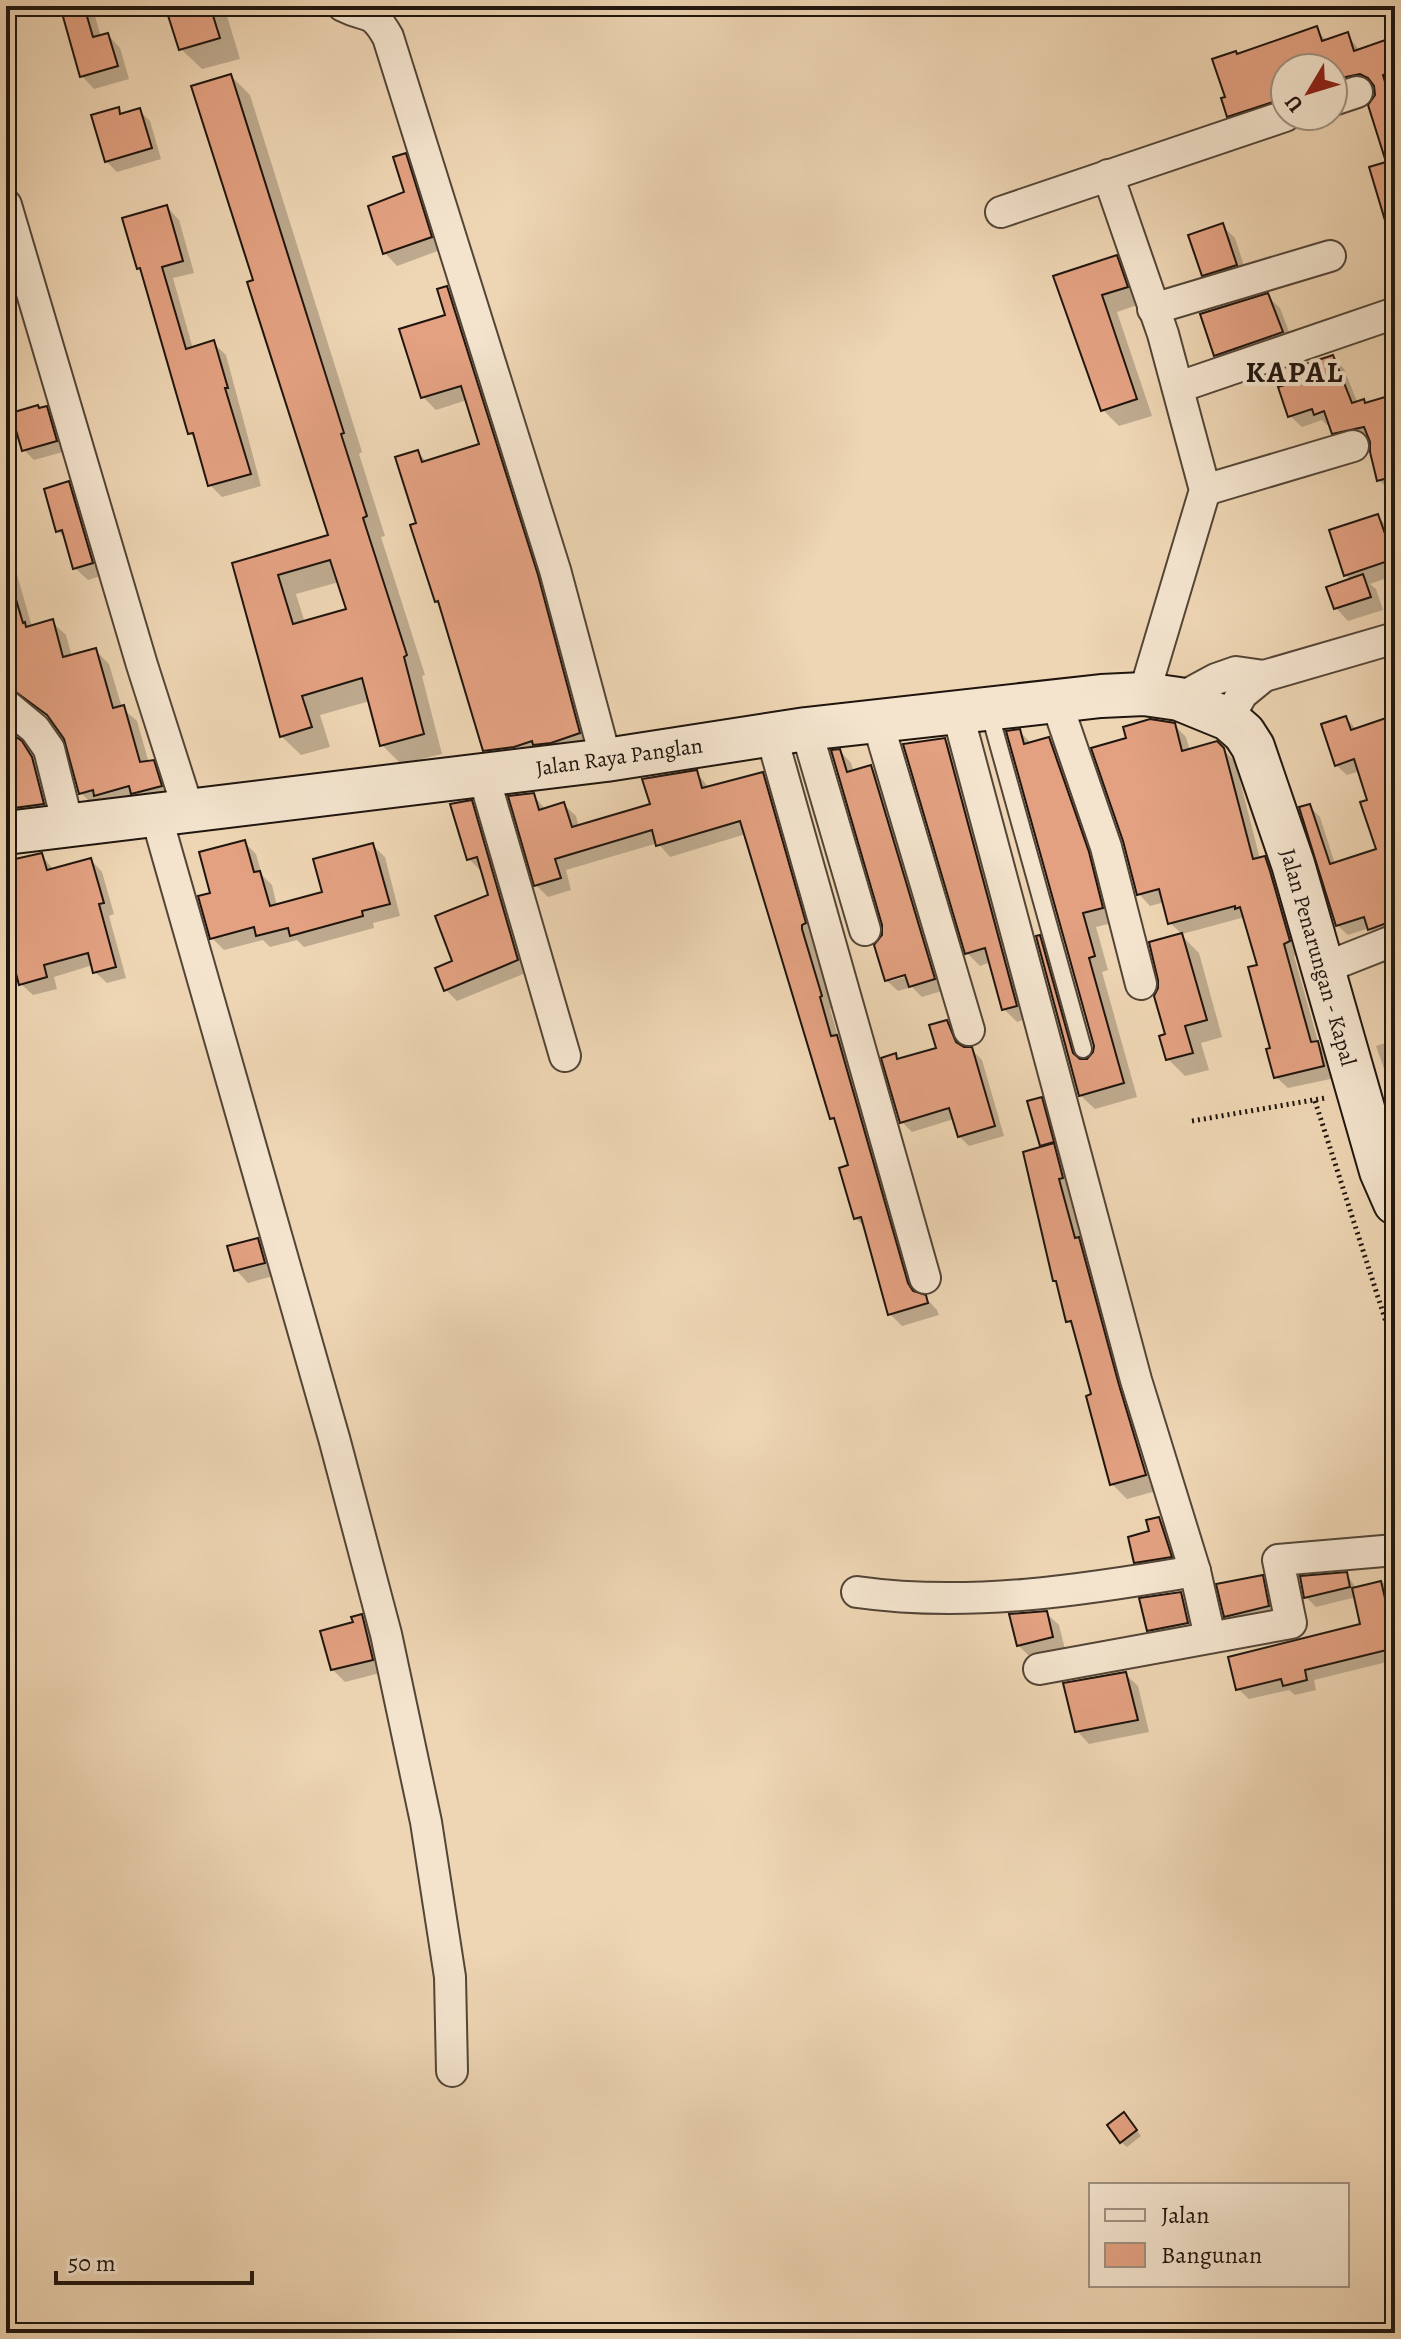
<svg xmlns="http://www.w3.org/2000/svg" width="1401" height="2339" font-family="Alegreya,serif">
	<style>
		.shadow { fill: #0003; fill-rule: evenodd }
		.building { fill: #e3a181; stroke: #1f150e; stroke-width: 2; fill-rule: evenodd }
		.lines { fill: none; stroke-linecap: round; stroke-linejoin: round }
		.lane-casing { stroke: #534537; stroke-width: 20 }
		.street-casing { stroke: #534537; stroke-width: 34 }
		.secondary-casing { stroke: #1f150e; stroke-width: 46 }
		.path { stroke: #1f150e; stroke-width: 5; stroke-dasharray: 2 4; stroke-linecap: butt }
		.lane { stroke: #f4e4ce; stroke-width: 16 }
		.street { stroke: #f4e4ce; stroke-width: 30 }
		.secondary { stroke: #f4e4ce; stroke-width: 42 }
		.labels { text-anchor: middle; stroke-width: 8; stroke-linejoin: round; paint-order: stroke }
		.street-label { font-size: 22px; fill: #1f150e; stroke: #f4e4ce }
		.district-label { font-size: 30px; font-weight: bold; letter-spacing: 2px; fill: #1f150e; stroke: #f4e4ce }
	</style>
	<rect width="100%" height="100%" fill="#eed5b3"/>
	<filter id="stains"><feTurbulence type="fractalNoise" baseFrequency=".0025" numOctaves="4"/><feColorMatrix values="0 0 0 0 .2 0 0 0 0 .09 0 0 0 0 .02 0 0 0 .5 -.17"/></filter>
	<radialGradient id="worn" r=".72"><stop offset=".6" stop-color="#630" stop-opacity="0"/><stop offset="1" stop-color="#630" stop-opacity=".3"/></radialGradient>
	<g class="shadow">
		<polygon points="61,6 92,6 101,37 108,35 120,48 129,79 94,89 82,76"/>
		<polygon points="167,6 224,6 240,59 202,69 181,49"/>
		<polygon points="1390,6 1395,6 1395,24"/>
		<polygon points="1315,29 1327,41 1347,34 1360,51 1395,39 1395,267 1386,239 1392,237 1371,168 1388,163 1376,85 1333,90 1333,68 1285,68 1285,112 1241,127 1229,115 1227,98 1238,55"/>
		<path d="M231,76L250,95L362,452L359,454L385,536L381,537L425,675L422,676L442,754L401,764L382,745L370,701L320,715L330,747L301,755L281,736L234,564L330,536L255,282ZM339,582L348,611L305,623L296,594Z"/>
		<polygon points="118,110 123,115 139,110 150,121 161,159 117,172 106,161"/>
		<polygon points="405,155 418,168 443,249 397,266 385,253 406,193"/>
		<polygon points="167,207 179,220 194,273 173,278 193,349 213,343 226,355 261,486 222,497 210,485 197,441 190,433 143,273 139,268"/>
		<polygon points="1222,226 1235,238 1248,278 1216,287 1203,275"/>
		<polygon points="1116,258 1133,274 1143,303 1117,312 1152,416 1119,426 1103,410 1056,278"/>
		<polygon points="447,288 459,301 592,746 498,763 485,750 442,606 436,601 419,524 417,452 428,463 482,445 467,400 436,410 423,397 447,316"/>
		<polygon points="1267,296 1280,308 1294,345 1228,367 1216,355"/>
		<polygon points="1333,357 1344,369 1358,404 1366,405 1395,396 1395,490 1390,491 1379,480 1372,439 1345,444 1334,432 1331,424 1327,425 1322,420 1302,427 1290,416 1304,381"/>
		<polygon points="46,408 56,418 66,451 34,460 24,450"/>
		<polygon points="68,484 81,496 104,575 88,580 75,568 67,540 58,531"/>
		<polygon points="1378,517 1390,529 1395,543 1395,575 1370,584 1376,589 1383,610 1348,621 1336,608 1351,580 1346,575"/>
		<polygon points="6,536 32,627 52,622 66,635 72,657 95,650 109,664 122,708 137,721 149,763 153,762 167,776 174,799 95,807 81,793 68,743 55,722 25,701 15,701 6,707"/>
		<polygon points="1395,717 1395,926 1380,939 1369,928 1348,935 1337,925 1309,806 1320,817 1335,864 1379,851 1370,801 1360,771 1347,775 1336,765 1346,718 1357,730"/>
		<polygon points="1174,725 1186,737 1190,751 1216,743 1235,761 1260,859 1264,858 1276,870 1300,952 1294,956 1319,1045 1328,1054 1335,1078 1288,1088 1276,1077 1259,966 1245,917 1182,934 1170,923 1165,902 1150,906 1139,894"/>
		<polygon points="6,730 35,758 46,773 57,818 6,816"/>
		<polygon points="1019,731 1032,744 1049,739 1063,753 1116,922 1096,927 1108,970 1102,972 1137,1097 1095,1109 1080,1095 1039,938 1053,952 1084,1061 1095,1053 1096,1046"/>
		<polygon points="945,740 957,752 1029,1018 1017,1022 1004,1009 991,962 980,966 967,953"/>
		<path d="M840,751L851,763L854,772L871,767L882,778L945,990L922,997L912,987L898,991L886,980L884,925ZM915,971L916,974L891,981V977Z"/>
		<polygon points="696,772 709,788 762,774 774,786 813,942 833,1008 830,1009 839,1040 849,1049 918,1295 925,1297 937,1310 939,1315 902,1326 890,1314 867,1229 855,1218 850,1167 837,1123 832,1118 746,834 670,857 658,843 566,870 571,890 548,897 536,885 533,795 546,810 564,805 576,816 579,827 652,805"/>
		<polygon points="471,803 482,814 528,972 457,1001 446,990 438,969 455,962 490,897 482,869 480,870 469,859"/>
		<polygon points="244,842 256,854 262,875 272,885 277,906 324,893 372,845 385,857 400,916 373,923 374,928 304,947 297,940 270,947 263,940 224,950 212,938 212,894"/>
		<polygon points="41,855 54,870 91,860 102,872 114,914 109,916 126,978 107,983 95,972 93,965 54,977 57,989 33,995 21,984 6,925 6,863"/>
		<polygon points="1182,936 1199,953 1222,1037 1201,1043 1209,1070 1185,1076 1168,1059 1168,1036"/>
		<polygon points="1395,994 1395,1018 1388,996"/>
		<polygon points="947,1022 957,1032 964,1049 971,1049 982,1060 1004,1136 969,1146 959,1136 954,1119 912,1132 902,1122 895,1055 900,1060 938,1049"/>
		<polygon points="1395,1040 1395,1100 1376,1046"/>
		<polygon points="1041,1099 1054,1112 1160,1490 1127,1499 1112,1484 1094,1396 1075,1328 1068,1321 1044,1148 1041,1145"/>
		<polygon points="258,1240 270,1253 277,1275 248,1283 236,1270"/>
		<polygon points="1159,1519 1169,1530 1181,1567 1147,1572 1136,1562"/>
		<polygon points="1346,1574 1357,1589 1395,1580 1395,1660 1314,1680 1316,1690 1295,1695 1289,1690 1249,1699 1238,1689 1363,1626 1356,1597 1316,1607 1306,1597"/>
		<polygon points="1262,1577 1275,1590 1281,1619 1238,1629 1226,1616"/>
		<polygon points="1181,1594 1191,1604 1197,1633 1159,1640 1149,1630"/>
		<polygon points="1046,1613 1059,1625 1065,1649 1031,1658 1018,1645"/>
		<polygon points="361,1616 374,1629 384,1672 345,1682 332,1669 355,1623"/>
		<polygon points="1125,1674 1138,1686 1149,1732 1089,1744 1077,1731"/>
		<polygon points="1129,2120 1141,2136 1127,2147 1121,2142"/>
	</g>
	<g class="building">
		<polygon points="60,6 84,6 93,37 108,33 118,66 80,77"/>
		<polygon points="165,6 210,6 220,38 179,50"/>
		<polygon points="1317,26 1322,41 1348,32 1354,51 1391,38 1395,49 1395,70 1383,75 1395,115 1395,236 1390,237 1369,167 1386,162 1368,105 1375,95 1374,86 1368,78 1360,74 1341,78 1339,73 1333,75 1333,68 1285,68 1285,98 1227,117 1221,98 1225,97 1212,59 1236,51 1237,54"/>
		<path d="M231,74L344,433L341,434L367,516L363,518L407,655L404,657L424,734L380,746L362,678L302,696L312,727L280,737L232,563L328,535L247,282L253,280L191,86ZM330,560L346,609L293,624L278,575Z"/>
		<polygon points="119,107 120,114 140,108 152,148 105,162 91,115"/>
		<polygon points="406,153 432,237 383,254 368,206 404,192 393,157"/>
		<polygon points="167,205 183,261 162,267 186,349 214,340 228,388 225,388 251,474 208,486 193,433 188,434 140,268 137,269 122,218"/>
		<polygon points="1223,223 1237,265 1202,276 1188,235"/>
		<polygon points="1117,255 1128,287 1102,295 1137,399 1101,411 1053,276"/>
		<polygon points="447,286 538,575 580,733 551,743 533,745 532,741 514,747 483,751 438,601 435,602 410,525 416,523 395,457 418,450 422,462 479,444 461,386 421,398 399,329 445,315 437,289"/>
		<polygon points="1268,293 1283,332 1214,356 1200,314"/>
		<polygon points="1333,355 1352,403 1364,399 1365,403 1395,394 1395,476 1377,481 1370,452 1370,442 1364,427 1332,434 1324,411 1314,415 1312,409 1288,417 1278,387 1301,380 1297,367"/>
		<polygon points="38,405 39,408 47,406 57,441 22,451 11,413"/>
		<polygon points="69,481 93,563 73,569 62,530 56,532 44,489"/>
		<polygon points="1378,514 1394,559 1344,576 1329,530"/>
		<polygon points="1363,574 1371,597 1334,609 1326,587"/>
		<polygon points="12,586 23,623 25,622 26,627 53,619 63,657 96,648 113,708 124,705 140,762 154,760 162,786 131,794 129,786 94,796 93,790 79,794 64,739 47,715 9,687 6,676 6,587"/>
		<polygon points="1395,715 1395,913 1385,916 1387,923 1368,930 1364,917 1336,926 1299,807 1310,804 1330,864 1376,849 1360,802 1367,800 1354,759 1335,766 1321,724 1346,716 1351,730"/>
		<polygon points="1150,719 1175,723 1182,751 1217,741 1224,748 1253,859 1265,856 1270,871 1290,941 1284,944 1311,1042 1318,1041 1324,1066 1274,1078 1266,1049 1270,1048 1248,967 1257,965 1240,907 1235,909 1235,906 1168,924 1159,889 1137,895 1123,841 1091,748 1126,738 1123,727"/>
		<polygon points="1020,729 1024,744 1049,737 1089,852 1103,908 1083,913 1095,956 1089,958 1124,1083 1079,1096 1036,936 1040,935 1073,1053 1080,1059 1087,1059 1093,1052 1094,1046 1006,731"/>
		<polygon points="6,730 22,741 32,757 44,804 6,809"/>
		<polygon points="945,738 1017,1006 1002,1010 985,948 965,954 903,744"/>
		<polygon points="840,749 847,772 871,765 935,979 909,987 905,975 885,981 874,945 882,935 882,925 831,750"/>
		<polygon points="697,770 702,788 763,772 806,923 802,925 802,929 822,996 820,997 831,1036 837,1035 908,1283 913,1291 926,1295 928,1303 888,1315 861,1217 854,1219 839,1168 848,1165 834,1118 830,1119 740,821 656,846 652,830 555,859 561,878 534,886 508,796 534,793 539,810 564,802 572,827 650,804 642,779"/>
		<polygon points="472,800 518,960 444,991 435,968 452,961 435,916 488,895 477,857 467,860 450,804"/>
		<polygon points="245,840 254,872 260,871 270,906 322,892 313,859 373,843 390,904 362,911 363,916 290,936 288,928 256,936 254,927 210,939 198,896 210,893 199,852"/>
		<polygon points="42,853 47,870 91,858 104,903 99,904 116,967 93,973 88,953 44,965 47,977 19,985 6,936 6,861"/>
		<polygon points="1182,933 1207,1020 1185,1026 1193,1053 1166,1060 1159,1036 1165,1034 1154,996 1158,988 1158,980 1149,942"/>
		<polygon points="947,1020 956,1042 964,1047 972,1047 995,1126 958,1137 949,1108 900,1123 881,1058 896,1053 897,1059 936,1048 929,1025"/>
		<polygon points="1042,1097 1054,1142 1040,1146 1027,1101"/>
		<polygon points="1054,1143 1063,1178 1059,1179 1075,1238 1079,1237 1119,1385 1146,1475 1110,1485 1086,1396 1091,1394 1071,1321 1066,1322 1056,1281 1053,1281 1023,1152"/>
		<polygon points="258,1238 265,1263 234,1271 227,1246"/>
		<polygon points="1159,1517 1172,1557 1134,1563 1128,1537 1149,1531 1146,1520"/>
		<polygon points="1347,1572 1350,1587 1304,1598 1300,1576"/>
		<polygon points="1263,1575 1269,1606 1224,1617 1216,1584"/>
		<polygon points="1381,1581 1391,1624 1395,1623 1395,1648 1305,1670 1307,1680 1283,1686 1281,1679 1236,1690 1228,1657 1360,1624 1352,1588"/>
		<polygon points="1181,1592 1188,1623 1147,1631 1139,1598"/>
		<polygon points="1047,1611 1053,1637 1017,1646 1009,1614"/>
		<polygon points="362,1614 373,1660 331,1670 320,1631 353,1622 351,1617"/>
		<polygon points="1126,1672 1138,1720 1075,1732 1063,1683"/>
		<polygon points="1124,2112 1137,2130 1120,2143 1107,2125"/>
	</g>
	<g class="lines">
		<g class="lane-casing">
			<polyline id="lane" points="989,711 1083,1049"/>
		</g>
		<g class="street-casing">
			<g id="street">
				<path d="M343,6C368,19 371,7 388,37L555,570L606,760"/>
				<polyline points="1333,100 1357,92"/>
				<polyline points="1108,175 1163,334 1205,490 1144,694"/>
				<polyline points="6,205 142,665 189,812"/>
				<polyline points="1001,212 1285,116"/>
				<polyline points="1153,309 1330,256"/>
				<polyline points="1179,387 1395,313"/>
				<polyline points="1205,490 1353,446"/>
				<polyline points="1179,699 1216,679 1236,672 1264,676"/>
				<polyline points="1056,701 1106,847 1141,984"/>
				<polyline points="6,705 35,729 49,749 68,825"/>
				<polyline points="957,711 1136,1380 1195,1571 1210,1637"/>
				<polyline points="1228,719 1242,694 1264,676 1395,638"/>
				<polyline points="877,720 969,1030"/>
				<polyline points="806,729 865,930"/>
				<polyline points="771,734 925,1278"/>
				<polyline points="483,774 565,1056"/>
				<polyline points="156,815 334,1438 386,1634 426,1822 450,1977 452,2071"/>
				<polyline points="1324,968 1395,940"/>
				<path d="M857,1592C969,1608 1084,1590 1195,1571"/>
				<polyline points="1039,1669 1291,1623 1278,1560 1395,1550"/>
			</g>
		</g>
		<g class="secondary-casing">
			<polyline id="secondary" points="6,833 606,760 806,729 1101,696 1144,694 1179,699 1228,719 1244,733 1253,747 1293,864 1381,1171 1395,1203"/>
		</g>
		<g class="path">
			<polyline points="1315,1101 1395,1350"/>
			<polyline points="1192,1121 1325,1098"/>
		</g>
		<use href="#lane" class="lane"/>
		<use href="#street" class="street"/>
		<use href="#secondary" class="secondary"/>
	</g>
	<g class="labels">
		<g class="street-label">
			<text transform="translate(619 756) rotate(-8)" y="8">Jalan Raya Panglan</text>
			<text transform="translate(1319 957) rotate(74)" y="8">Jalan Penarungan - Kapal</text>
		</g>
		<g class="district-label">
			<text x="1295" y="382">KAPAL</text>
		</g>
	</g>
	<rect width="1401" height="2339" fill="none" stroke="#eed5b3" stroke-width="32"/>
	<rect x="8" y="8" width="1385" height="2323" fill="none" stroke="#1f150e" stroke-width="4"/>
	<rect x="16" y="16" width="1369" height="2307" fill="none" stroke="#1f150e" stroke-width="2"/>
	<rect x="1089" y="2183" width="260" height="104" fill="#f4e4ce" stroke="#9f9181" stroke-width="2"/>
	<rect x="1105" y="2209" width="40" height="12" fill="#f4e4ce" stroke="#9f9181" stroke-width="2"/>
	<text x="1161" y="2223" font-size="24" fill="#1f150e">Jalan</text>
	<rect x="1105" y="2243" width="40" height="24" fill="#e3a181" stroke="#9f9181" stroke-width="2"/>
	<text x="1161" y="2263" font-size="24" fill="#1f150e">Bangunan</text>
	<g transform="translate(1309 92) rotate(232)"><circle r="38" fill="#f4e4ce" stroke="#9f9181" stroke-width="2"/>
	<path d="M0-6L14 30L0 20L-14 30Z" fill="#8f2418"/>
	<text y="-12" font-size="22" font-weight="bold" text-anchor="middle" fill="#1f150e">U</text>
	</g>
	<path d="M56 2271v12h196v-12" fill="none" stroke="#1f150e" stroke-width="4"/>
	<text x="68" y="2271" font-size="24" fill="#1f150e" stroke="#f4e4ce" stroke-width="6" paint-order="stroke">50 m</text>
	<rect width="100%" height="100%" filter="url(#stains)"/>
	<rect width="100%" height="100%" fill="url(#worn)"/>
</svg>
